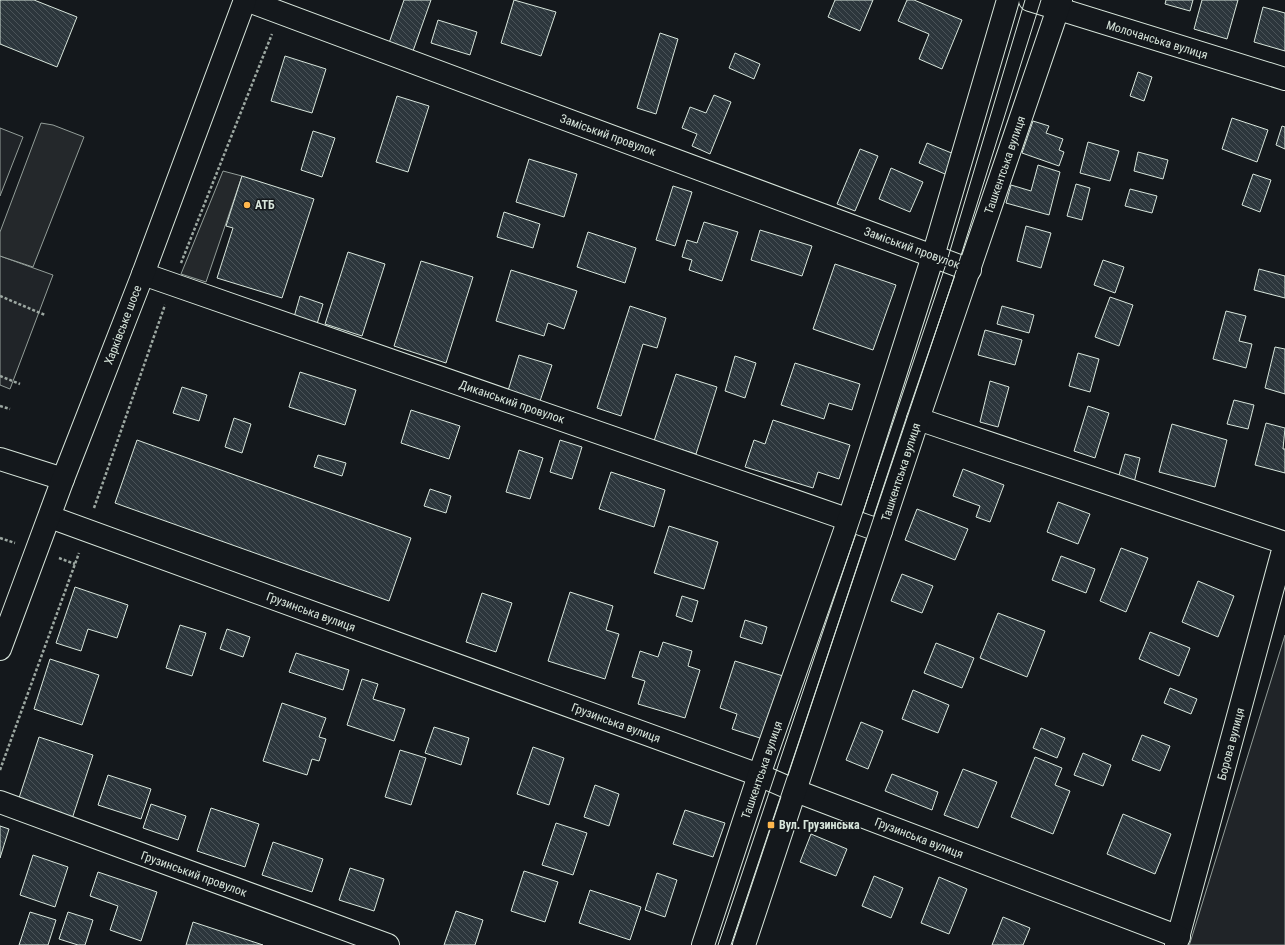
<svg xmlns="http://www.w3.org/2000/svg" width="1285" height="945" font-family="'Roboto Condensed',sans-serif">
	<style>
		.green { fill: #202428; stroke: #939e99 }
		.parking { fill: #24282b; stroke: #939e99 }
		.building { fill: url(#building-back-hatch); stroke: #d8e6dc }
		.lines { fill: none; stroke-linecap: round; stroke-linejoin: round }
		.minor-casing { stroke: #d8e6dc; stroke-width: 24 }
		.major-casing { stroke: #d8e6dc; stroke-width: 24 }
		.path { stroke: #9da8a2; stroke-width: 2.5; stroke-dasharray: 3 2; stroke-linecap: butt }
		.minor { stroke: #14181c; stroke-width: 22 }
		.major { stroke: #14181c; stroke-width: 22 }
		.tram { stroke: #d8e6dc; stroke-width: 1 }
		.poi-dot { fill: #ffb74d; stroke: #14181c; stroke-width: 1.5 }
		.labels { text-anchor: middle; stroke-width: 3; stroke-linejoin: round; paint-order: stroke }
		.street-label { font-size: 12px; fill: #d8e6dc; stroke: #14181c }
		.poi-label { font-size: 12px; font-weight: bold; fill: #d8e6dc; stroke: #14181c; text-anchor: start }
	</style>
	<defs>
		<pattern id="building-back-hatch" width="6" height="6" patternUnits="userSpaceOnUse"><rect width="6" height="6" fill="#2c363c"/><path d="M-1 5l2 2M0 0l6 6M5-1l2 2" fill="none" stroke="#4a5358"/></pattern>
	</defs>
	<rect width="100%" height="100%" fill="#14181c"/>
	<g class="green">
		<polygon points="0,128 23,137 0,196"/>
		<polygon points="0,256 53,275 10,389 0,385"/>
		<polygon points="1285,635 1285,945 1189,945 1190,943"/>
	</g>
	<g class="parking">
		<polygon points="41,123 53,125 84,137 33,267 0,256 0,232"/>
		<polygon points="223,171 242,176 206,282 181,274"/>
	</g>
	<g class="building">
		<polygon points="0,0 34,0 77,17 57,67 0,44"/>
		<polygon points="404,0 431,0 413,51 389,43"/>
		<polygon points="514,0 556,12 541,56 501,43"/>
		<polygon points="835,0 873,0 860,31 828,17"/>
		<polygon points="907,0 914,0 962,20 942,69 919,59 929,34 898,21"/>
		<polygon points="1166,0 1193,0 1190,11 1165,4"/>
		<polygon points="1202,0 1238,0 1227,39 1194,29"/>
		<polygon points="1263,7 1285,13 1285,51 1254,42"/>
		<polygon points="438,20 477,32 470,55 431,43"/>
		<polygon points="660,33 678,39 656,114 637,108"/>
		<polygon points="735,53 760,64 754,79 729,68"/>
		<polygon points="285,56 326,69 312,113 271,101"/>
		<polygon points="1138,72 1152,77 1144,101 1130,96"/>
		<polygon points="714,95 731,102 710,154 692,146 697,134 682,128 690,107 706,113"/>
		<polygon points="397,96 429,106 408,172 376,162"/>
		<polygon points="1232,118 1268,130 1257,162 1222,149"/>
		<polygon points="1033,121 1049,126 1046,133 1063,139 1059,150 1064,152 1059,166 1022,153"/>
		<polygon points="1282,126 1285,127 1285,149 1276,145"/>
		<polygon points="313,131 335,138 322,177 301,170"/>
		<polygon points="1088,142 1119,151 1110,181 1080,173"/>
		<polygon points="927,143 954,154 945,174 919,163"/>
		<polygon points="860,149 878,156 855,211 837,204"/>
		<polygon points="1138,152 1168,160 1163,179 1134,171"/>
		<polygon points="529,159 577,174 564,217 516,202"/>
		<polygon points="1038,165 1060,172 1049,215 1006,203 1011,185 1031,191"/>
		<polygon points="891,168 923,182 910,212 879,199"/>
		<polygon points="1253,174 1271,180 1260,212 1242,205"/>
		<polygon points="242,176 314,199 282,298 217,278 233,228 226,226"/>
		<polygon points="1076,184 1090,188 1082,220 1067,216"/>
		<polygon points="673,186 692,192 675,246 656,240"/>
		<polygon points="1130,189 1157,196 1152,213 1125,206"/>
		<polygon points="504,212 540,224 533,248 497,237"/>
		<polygon points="704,222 738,232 722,281 689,270 692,260 682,257 687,240 697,243"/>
		<polygon points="1026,226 1051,233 1041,268 1017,261"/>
		<polygon points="760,230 812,246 802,276 751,260"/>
		<polygon points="588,232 636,248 625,283 577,267"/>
		<polygon points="348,252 385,264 362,336 325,324"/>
		<polygon points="1103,260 1124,267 1115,293 1094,285"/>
		<polygon points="421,261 473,277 446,363 394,346"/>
		<polygon points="835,264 896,285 873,350 813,329"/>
		<polygon points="1259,269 1285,276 1285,298 1254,290"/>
		<polygon points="511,270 577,291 564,329 548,323 544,336 496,321"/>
		<polygon points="300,296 323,304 317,324 294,317"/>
		<polygon points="1110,297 1133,305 1119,346 1095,337"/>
		<polygon points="630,306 666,318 657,348 643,344 621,416 597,408"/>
		<polygon points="1002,306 1034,315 1029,333 997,324"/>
		<polygon points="1226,311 1246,316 1239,341 1252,344 1246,368 1213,359"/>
		<polygon points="985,330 1022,340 1015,365 978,355"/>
		<polygon points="1275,347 1285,349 1285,394 1265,388"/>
		<polygon points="1078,353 1099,359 1090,392 1069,386"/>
		<polygon points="519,355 552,365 539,404 507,394"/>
		<polygon points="735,356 756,363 745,398 725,391"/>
		<polygon points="795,363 860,384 852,410 829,403 824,419 781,405"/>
		<polygon points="300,372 356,390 345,425 289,407"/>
		<polygon points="676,374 717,387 696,454 654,441"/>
		<polygon points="990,381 1009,387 998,427 980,422"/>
		<polygon points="182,387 207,395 199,421 173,413"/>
		<polygon points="1234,400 1254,405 1248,429 1227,424"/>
		<polygon points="1088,406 1109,413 1095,458 1074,451"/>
		<polygon points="411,410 460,426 449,459 401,443"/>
		<polygon points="234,418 251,424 242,453 225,447"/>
		<polygon points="773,420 850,445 839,479 818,472 813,488 745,467 754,440 765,444"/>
		<polygon points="1266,423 1285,428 1283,449 1285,449 1285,473 1255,465"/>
		<polygon points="1172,424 1227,440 1215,487 1159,472"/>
		<polygon points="137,440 411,538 389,601 115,503"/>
		<polygon points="560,440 582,447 572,479 550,472"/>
		<polygon points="519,450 543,458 530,499 506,492"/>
		<polygon points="1125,454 1140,458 1133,487 1117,482"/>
		<polygon points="318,455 346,463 342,476 314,467"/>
		<polygon points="963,469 1004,485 990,522 976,517 980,506 953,496"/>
		<polygon points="611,472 665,490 654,527 599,509"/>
		<polygon points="430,489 451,496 446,513 424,506"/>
		<polygon points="1058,502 1090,514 1078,544 1047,532"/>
		<polygon points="917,509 968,529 955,560 905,540"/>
		<polygon points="669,526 718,542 704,589 654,573"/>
		<polygon points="1121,548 1148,558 1126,612 1100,601"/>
		<polygon points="1061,556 1095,569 1086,593 1052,580"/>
		<polygon points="902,574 933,586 922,613 891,601"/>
		<polygon points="1198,581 1234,596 1218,637 1182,622"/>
		<polygon points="75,587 128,605 117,638 88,629 81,651 56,643"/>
		<polygon points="570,592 613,606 606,630 619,634 605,679 548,661"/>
		<polygon points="482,593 512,603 496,652 466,642"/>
		<polygon points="682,596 698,601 692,622 676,616"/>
		<polygon points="998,613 1045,631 1027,677 980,658"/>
		<polygon points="745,620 767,627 762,644 740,637"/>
		<polygon points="180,625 206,633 192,676 166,668"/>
		<polygon points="227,629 250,637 243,657 220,649"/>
		<polygon points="1150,632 1190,648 1179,676 1139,659"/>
		<polygon points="663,642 692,651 688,666 700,670 685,718 638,704 645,681 632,677 640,651 658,657"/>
		<polygon points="936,643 974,658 962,688 924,673"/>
		<polygon points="296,653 349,670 343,690 289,672"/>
		<polygon points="50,659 99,675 82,725 34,709"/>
		<polygon points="735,661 783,676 763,739 732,729 737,714 720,708"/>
		<polygon points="362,679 378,684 373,699 405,709 394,741 347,725"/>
		<polygon points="1170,688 1197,699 1191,714 1164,703"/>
		<polygon points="913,690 949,705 938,733 902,719"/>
		<polygon points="282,703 326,718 319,737 326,739 319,761 312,759 307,775 263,761"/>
		<polygon points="861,722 883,731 868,769 846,760"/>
		<polygon points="434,727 469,738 461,765 425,753"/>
		<polygon points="1041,728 1065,738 1057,758 1033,748"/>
		<polygon points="1142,735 1170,746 1160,771 1132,760"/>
		<polygon points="39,737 93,755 71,822 17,804"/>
		<polygon points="533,747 564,758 549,805 517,794"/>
		<polygon points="400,750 426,758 411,805 385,797"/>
		<polygon points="1083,753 1111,765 1103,786 1074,775"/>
		<polygon points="1035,757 1062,768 1055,785 1070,791 1053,834 1011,817"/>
		<polygon points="963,769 997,782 978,828 944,815"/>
		<polygon points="892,774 938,792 932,810 885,791"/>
		<polygon points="108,775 151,789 141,819 98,805"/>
		<polygon points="595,785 619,794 609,826 584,817"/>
		<polygon points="151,804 186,816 178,840 143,828"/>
		<polygon points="211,808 259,824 245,867 197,851"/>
		<polygon points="685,810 725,823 713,857 673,844"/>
		<polygon points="1123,814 1171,834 1155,874 1107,854"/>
		<polygon points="556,823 587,833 573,875 542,865"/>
		<polygon points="0,826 9,829 0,858"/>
		<polygon points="811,834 847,849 836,876 800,862"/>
		<polygon points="273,842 323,859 312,892 262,875"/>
		<polygon points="33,855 68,867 55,907 20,895"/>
		<polygon points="350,868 384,879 374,911 339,900"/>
		<polygon points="524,871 558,882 545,922 511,911"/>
		<polygon points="98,872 157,892 141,941 110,930 118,906 90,896"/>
		<polygon points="657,873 677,880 665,917 645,910"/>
		<polygon points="874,876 903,888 891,918 862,906"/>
		<polygon points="939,877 967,889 949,934 921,923"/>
		<polygon points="590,890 641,907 630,940 579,923"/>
		<polygon points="456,911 483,920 475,945 444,945"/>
		<polygon points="30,912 56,920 48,945 19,945"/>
		<polygon points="68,912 93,920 85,945 78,945 59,939"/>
		<polygon points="1003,917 1030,928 1023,945 992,945"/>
		<polygon points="193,922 263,945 186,945"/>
	</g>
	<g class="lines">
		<g class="minor-casing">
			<g id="minor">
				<polyline points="246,0 970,270"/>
				<polyline points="1030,0 1285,79"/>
				<polyline points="143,274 881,531"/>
				<polyline points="918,419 1285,543 1176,945"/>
				<polyline points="0,459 63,479"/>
				<polyline points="50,517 759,775 796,791 1179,937"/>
				<polyline points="0,802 388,945"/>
				<polyline points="703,945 759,775 849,519 933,256 1008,0"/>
				<polyline points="744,945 918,419 1061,0"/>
			</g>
		</g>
		<g class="major-casing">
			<polyline id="major" points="0,649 63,479 143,274 245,0"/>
		</g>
		<g class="path">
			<polyline points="181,263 272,34"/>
			<polyline points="0,296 45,315"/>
			<polyline points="0,376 20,384"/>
			<polyline points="0,406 10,409"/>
			<polyline points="94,508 165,305"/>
			<polyline points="0,538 15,543"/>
			<polyline points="59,558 75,564"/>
			<polyline points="0,770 79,553"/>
		</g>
		<use href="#minor" class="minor"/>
		<use href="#major" class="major"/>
		<g class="tram">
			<polyline points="718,945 947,261 1025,0"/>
			<polyline points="731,945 958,265 1041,0"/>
		</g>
	</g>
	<g class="poi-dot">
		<circle cx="247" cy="205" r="4"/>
		<rect x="767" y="821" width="8" height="8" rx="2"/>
	</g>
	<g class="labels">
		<g class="street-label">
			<text transform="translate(1157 40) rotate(17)" y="4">Молочанська вулиця</text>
			<text transform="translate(608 135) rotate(20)" y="4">Заміський провулок</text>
			<text transform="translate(1005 165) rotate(-71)" y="4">Ташкентська вулиця</text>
			<text transform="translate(912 248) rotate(20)" y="4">Заміський провулок</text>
			<text transform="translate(123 325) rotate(-69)" y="4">Харківське шосе</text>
			<text transform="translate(512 402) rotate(19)" y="4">Диканський провулок</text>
			<text transform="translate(901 472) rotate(-72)" y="4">Ташкентська вулиця</text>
			<text transform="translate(311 612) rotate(20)" y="4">Грузинська вулиця</text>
			<text transform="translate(616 723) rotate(20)" y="4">Грузинська вулиця</text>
			<text transform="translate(1231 744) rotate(-75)" y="4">Борова вулиця</text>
			<text transform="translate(762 770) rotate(-71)" y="4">Ташкентська вулиця</text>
			<text transform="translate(919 838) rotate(21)" y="4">Грузинська вулиця</text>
			<text transform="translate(194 874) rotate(20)" y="4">Грузинський провулок</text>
		</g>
		<g class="poi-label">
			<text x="255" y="209">АТБ</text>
			<text x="779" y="829">Вул. Грузинська</text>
		</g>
	</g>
</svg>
